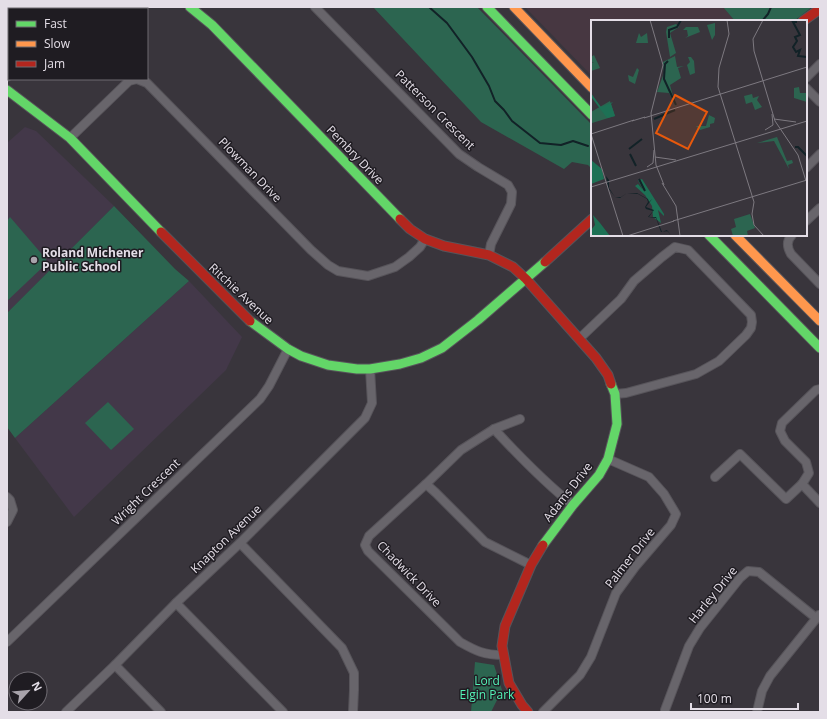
<svg xmlns="http://www.w3.org/2000/svg" width="827" height="719" font-family="'Open Sans',sans-serif">
	<style>
		.commercial { fill: #473741 }
		.built { fill: #433849 }
		.green { fill: #2c6550 }
		.lines { fill: none; stroke-linecap: round; stroke-linejoin: round }
		.stream { stroke: #122227; stroke-width: 2 }
		.street-casing { stroke: #57545a; stroke-width: 10 }
		.fast-casing { stroke: #57545a; stroke-width: 11 }
		.slow-casing { stroke: #57545a; stroke-width: 11 }
		.jam-casing { stroke: #57545a; stroke-width: 11 }
		.street { stroke: #68656b; stroke-width: 8 }
		.fast { stroke: #63d668; stroke-width: 9 }
		.slow { stroke: #ff974d; stroke-width: 9 }
		.jam { stroke: #b3261e; stroke-width: 9 }
		.poi-dot { fill: #a8a3ab; stroke: #1f1c22; stroke-width: 1.5 }
		.labels { text-anchor: middle; stroke-width: 3; stroke-linejoin: round; paint-order: stroke }
		.street-label { font-size: 12px; fill: #e4dee7; stroke: #1f1c22 }
		.poi-label { font-size: 12px; font-weight: bold; fill: #e4dee7; stroke: #1f1c22; text-anchor: start }
		.park-label { font-size: 12px; fill: #54f3b7; stroke: #1f1c22 }
		.inset-river { fill: none; stroke: #122227; stroke-width: 2 }
		.inset-road { fill: none; stroke: #7d7980; stroke-width: 1 }
		.view { fill: #e8590c; fill-opacity: 0.15; stroke: #e8590c; stroke-width: 2 }
		.inset-edge { fill: none; stroke: #e4dee7; stroke-width: 2 }
	</style>
	<rect width="100%" height="100%" fill="#39353c"/>
	<polygon class="commercial" points="525,7 723,7 735,21 592,21 592,76"/>
	<g class="built">
		<polygon points="25,127 36,131 114,206 7,313 7,143"/>
		<polygon points="189,281 242,337 226,370 74,517 15,438"/>
	</g>
	<g class="green">
		<polygon points="373,7 477,7 592,125 592,169 588,165 572,162 564,169 481,122"/>
		<polygon points="723,7 812,7 794,21 735,21"/>
		<polygon points="114,206 175,269 189,281 15,438 7,427 7,313"/>
		<polygon points="10,217 46,259 46,264 7,301 7,221"/>
		<polygon points="108,402 134,429 111,450 85,423"/>
		<polygon points="475,662 494,665 502,690 491,712 471,712"/>
	</g>
	<g class="lines">
		<g class="stream">
			<polyline points="429,7 447,23 472,57 489,86 495,101 504,110 512,121 540,143 561,145 573,141 588,146"/>
			<polyline points="762,21 768,14 771,7"/>
		</g>
		<g class="street-casing">
			<g id="street">
				<polyline points="315,7 459,154 478,167 508,185 512,192 511,204 491,244 489,255"/>
				<polyline points="79,9 83,7"/>
				<polyline points="7,77 9,75"/>
				<polyline points="806,78 820,64"/>
				<polyline points="806,88 820,102"/>
				<polyline points="70,138 129,81 137,79 147,83 311,250 328,265 338,271 368,276 395,267 409,257 420,247 425,239"/>
				<polyline points="806,168 820,154"/>
				<polyline points="806,221 820,208"/>
				<path d="M792,235C786,241 787,247 791,254L820,284"/>
				<polyline points="580,338 621,299 634,281 662,257 675,247 688,250 751,315 752,322 751,328 746,335 719,361 696,374 626,393 615,394"/>
				<path d="M494,429C519,456 544,482 573,505"/>
				<polyline points="715,477 740,454 786,499 802,484 809,473 806,462 785,441 780,431 782,423 816,390 820,389"/>
				<polyline points="426,484 436,493 485,542 531,565"/>
				<polyline points="802,484 820,503"/>
				<polyline points="7,497 10,500 13,510 7,522"/>
				<polyline points="240,543 342,648 354,673 354,690 353,712"/>
				<polyline points="176,603 283,712"/>
				<polyline points="7,642 260,399 269,386 288,349"/>
				<path d="M503,655C484,655 476,651 460,642L368,551L365,545L369,536L426,484L461,450L494,429L520,419"/>
				<polyline points="115,665 161,712"/>
				<polyline points="66,712 115,665 176,603 240,543 365,418 372,403 370,369"/>
				<polyline points="543,712 580,675 591,657 616,593 635,567 671,525 676,514 664,494 649,477 608,459"/>
				<polyline points="665,712 665,710 689,646 700,628 740,578 748,571 759,572 816,618"/>
				<polyline points="757,712 762,691 770,676 819,615"/>
			</g>
		</g>
		<g class="fast-casing">
			<g id="fast">
				<polyline points="190,7 212,25 400,219"/>
				<polyline points="487,7 592,115"/>
				<polyline points="7,90 70,138 161,232"/>
				<polyline points="709,235 820,348"/>
				<polyline points="250,321 288,349 301,356 328,365 357,369 370,369 400,364 421,358 442,348 478,320 545,262"/>
				<polyline points="543,545 573,505 599,475 608,459 617,424 615,394 611,384"/>
			</g>
		</g>
		<g class="slow-casing">
			<g id="slow">
				<polyline points="514,7 592,88"/>
				<polyline points="735,235 820,321"/>
			</g>
		</g>
		<g class="jam-casing">
			<g id="jam">
				<polyline points="803,21 820,9"/>
				<polyline points="400,219 410,229 425,239 444,246 489,255 513,267 526,279 596,358 608,375 611,384"/>
				<polyline points="161,232 250,321"/>
				<polyline points="545,262 592,219"/>
				<polyline points="528,712 522,705 509,683 502,646 505,626 531,565 543,545"/>
			</g>
		</g>
		<use href="#street" class="street"/>
		<use href="#fast" class="fast"/>
		<use href="#slow" class="slow"/>
		<use href="#jam" class="jam"/>
	</g>
	<circle class="poi-dot" cx="34" cy="260" r="4"/>
	<g class="labels">
		<g class="street-label">
			<text transform="translate(435 110) rotate(45)" y="4">Patterson Crescent</text>
			<text transform="translate(355 155) rotate(46)" y="4">Pembry Drive</text>
			<text transform="translate(250 170) rotate(46)" y="4">Plowman Drive</text>
			<text transform="translate(241 294) rotate(43)" y="4">Ritchie Avenue</text>
			<text transform="translate(146 492) rotate(-44)" y="4">Wright Crescent</text>
			<text transform="translate(568 492) rotate(-52)" y="4">Adams Drive</text>
			<text transform="translate(226 539) rotate(-44)" y="4">Knapton Avenue</text>
			<text transform="translate(630 558) rotate(-52)" y="4">Palmer Drive</text>
			<text transform="translate(409 574) rotate(46)" y="4">Chadwick Drive</text>
			<text transform="translate(713 595) rotate(-51)" y="4">Harley Drive</text>
		</g>
		<g class="poi-label">
			<text x="42" y="257">Roland Michener<tspan x="42" dy="14">Public School</tspan></text>
		</g>
		<g class="park-label">
			<text x="487" y="685">Lord<tspan x="487" dy="14">Elgin Park</tspan></text>
		</g>
	</g>
	<g transform="translate(591 20)">
		<rect width="216" height="216" fill="#39353c"/>
		<path d="M124,3V15L121,20L116,5ZM85,4L88,7L79,13L85,33L79,37L75,12L76,7ZM95,7H107L109,12L94,18L97,16L96,10H92ZM48,13L50,17L56,13L57,23H45ZM3,35L9,48L0,51V43L3,42H0V37ZM84,36L86,47L93,46L87,48L90,58L79,65L85,87L78,73L66,72L73,53L72,42ZM97,37H100L103,41L104,53L99,55L96,45L99,42ZM46,48L48,50L44,64L38,61L37,55L42,57ZM208,67L209,73H216V82L203,78V68ZM161,74L162,78L168,76L166,80L171,87L164,90L161,82L155,84L153,76ZM19,81L24,96L1,103L0,92ZM118,95L124,98L123,103L119,104V107L109,110L105,106H115ZM186,117L196,141L201,140L202,143L197,145L198,149L183,121L166,123ZM159,194L164,208L156,211L157,216H142L140,209L145,207L143,199Z" fill="#2c6550"/>
		<path d="M0,73L10,87L22,82L20,84L24,96L16,98L1,78ZM0,140L11,149L13,159L0,164ZM51,159L73,194V196L67,190L70,203L62,197L61,186L54,175L44,166L47,164L52,170L47,160ZM2,195L9,203L19,216H0V210L4,205Z" fill="#1d7155"/>
		<path d="M0,152L15,156L18,160V168L24,177H30L36,173H46L57,179L58,182L61,179L55,187L63,190L58,197H65L71,212L76,210L80,216L77,211L70,212L65,198L57,197L62,191L55,189L54,187L57,182L56,179L47,174L36,173L29,178L24,177L17,168L15,156Z" fill="#122227"/>
		<path class="inset-river" d="M205,0V2H202L209,15L204,17L206,21L202,27L205,32L209,30L207,36L216,37M78,18V10L86,7L90,0M77,41L74,44L73,59L85,85M63,99L84,90M204,127H207L216,136M38,129L51,119M39,134L45,146M48,159L54,171"/>
		<path class="inset-road" d="M59,0L72,45L60,93L65,145L73,165M136,0L138,14L128,48L127,67L163,182L161,194L163,205L173,216M172,0L162,19L163,31L184,101L207,135L215,161M53,98L216,47M183,99L205,102M41,101L54,97M174,110L182,105L181,94M0,114L32,216M0,114L43,100M64,137L85,140M56,147L62,143L63,130M71,163L85,186L89,216M0,167L216,101M82,201L216,160M36,216L83,201"/>
		<path class="view" d="M84,75L116,92L97,129L65,113Z"/>
		<rect width="216" height="216" class="inset-edge"/>
	</g>
	<rect width="827" height="719" fill="none" stroke="#e4dee7" stroke-width="16"/>
	<rect x="8" y="8" width="140" height="72" fill="#1f1c22" stroke="#6e6a71"/>
	<rect x="16" y="21" width="20" height="6" fill="#63d668" stroke="#6e6a71"/>
	<text x="44" y="28" font-size="12" fill="#e4dee7">Fast</text>
	<rect x="16" y="41" width="20" height="6" fill="#ff974d" stroke="#6e6a71"/>
	<text x="44" y="48" font-size="12" fill="#e4dee7">Slow</text>
	<rect x="16" y="61" width="20" height="6" fill="#b3261e" stroke="#6e6a71"/>
	<text x="44" y="68" font-size="12" fill="#e4dee7">Jam</text>
	<g transform="translate(28 691) rotate(63)"><circle r="19" fill="#1f1c22" stroke="#6e6a71"/>
	<path d="M0-3L7 15L0 10L-7 15Z" fill="#a8a3ab"/>
	<text y="-6" font-size="11" font-weight="bold" text-anchor="middle" fill="#e4dee7">N</text>
	</g>
	<path d="M691 703v6h107v-6" fill="none" stroke="#e4dee7" stroke-width="2"/>
	<text x="697" y="703" font-size="12" fill="#e4dee7" stroke="#1f1c22" stroke-width="3" paint-order="stroke">100 m</text>
</svg>
